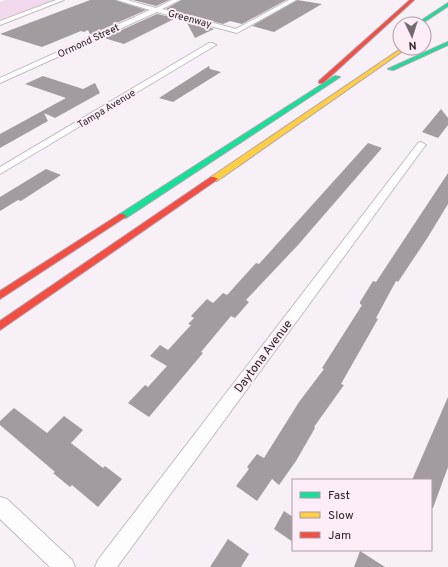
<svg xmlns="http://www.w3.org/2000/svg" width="448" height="567" font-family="Overpass,sans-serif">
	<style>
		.green { fill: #f2d9ee }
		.building { fill: #a29ca1 }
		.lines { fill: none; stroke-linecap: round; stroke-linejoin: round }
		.street-casing { stroke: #c2bcc1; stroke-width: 2 }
		.fast-casing { stroke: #b3a3b1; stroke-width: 2 }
		.slow-casing { stroke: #b3a3b1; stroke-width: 2 }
		.jam-casing { stroke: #b3a3b1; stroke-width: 2 }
		.street { fill: #fefdfe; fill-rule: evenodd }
		.fast { fill: #16e098; fill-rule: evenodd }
		.slow { fill: #ffcf43; fill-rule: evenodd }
		.jam { fill: #f24e42; fill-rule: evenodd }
		.labels { text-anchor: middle; stroke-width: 4; stroke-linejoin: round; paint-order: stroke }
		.far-street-label { font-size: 10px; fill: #292428; stroke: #fcedf8 }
		.street-label { font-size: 12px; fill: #292428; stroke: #fcedf8 }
	</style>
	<rect width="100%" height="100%" fill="#f8f0f7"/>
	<polygon class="green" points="6,0 55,0 0,21 0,2"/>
	<g class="building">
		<polygon points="90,0 116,0 146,10 92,34 90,34 88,30 84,32 81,31 42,47 0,34"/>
		<polygon points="133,0 169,0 156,6"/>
		<polygon points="181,0 286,0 242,24 230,21 223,24 166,9"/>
		<polygon points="297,0 322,4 274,32 252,26"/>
		<polygon points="157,14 176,18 124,44 104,38"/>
		<polygon points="186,21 214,29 195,38"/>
		<polygon points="209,66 210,69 221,72 173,102 159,98"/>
		<polygon points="43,76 83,89 95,83 100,93 55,118 44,113 48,121 0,148 0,134 66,98 25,84"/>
		<polygon points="441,109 448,118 448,125 438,138 422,132"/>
		<polygon points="368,143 382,148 298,245 246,300 249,302 235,318 231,316 201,352 203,353 149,417 128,403 145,385 148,387 167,366 150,356 160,345 168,350 191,325 188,324 194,318 191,316 207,299 213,303 223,293 227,295 256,263 259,264"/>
		<polygon points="46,169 61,175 21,201 18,200 0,211 0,197"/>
		<polygon points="448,173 448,204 428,237 398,282 396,281 376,318 378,319 341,384 344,385 314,427 315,428 296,461 279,485 272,479 257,501 236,486 249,469 247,467 257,454 264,458 299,402 324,369 322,368 362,305 360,304 360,302 373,281 376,282"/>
		<polygon points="448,397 448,467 433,508 431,508 431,480 412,480"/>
		<polygon points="14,408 47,433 64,416 83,430 71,443 103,468 105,466 122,479 98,507 72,485 70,487 53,473 55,472 0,425 0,421"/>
		<polygon points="284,511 293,517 293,542 274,529"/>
		<polygon points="228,539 249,554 241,567 210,567"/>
		<polygon points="360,551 385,567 354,567"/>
	</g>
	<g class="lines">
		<g class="street-casing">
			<g id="street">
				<polygon points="56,0 64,0 0,25 0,21"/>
				<polygon points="117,0 127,0 156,8 172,0 180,0 162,9 236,29 289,0 296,0 237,33 157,12 0,83 0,78 150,10"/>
				<polygon points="209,43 212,43 216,45 0,174 0,167"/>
				<polygon points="421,142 426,145 424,147 117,567 95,567 98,560 418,143"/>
				<polygon points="0,497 7,499 72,560 75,567 50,567 0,519"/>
			</g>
		</g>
		<g class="fast-casing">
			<g id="fast">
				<polygon points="448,3 448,6 421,24 416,24"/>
				<polygon points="448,42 448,45 393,70 388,69"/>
				<polygon points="335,76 340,77 126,218 120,218 119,216 120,214"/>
			</g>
		</g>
		<g class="slow-casing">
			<polygon id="slow" points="402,48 407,48 217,181 211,181 211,177"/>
		</g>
		<g class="jam-casing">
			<g id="jam">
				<polygon points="410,0 414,0 323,83 319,83 319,81"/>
				<polygon points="211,177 214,177 218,179 0,330 0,321"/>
				<polygon points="120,214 123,214 127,216 0,299 0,291"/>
			</g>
		</g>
		<use href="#street" class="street"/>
		<use href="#fast" class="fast"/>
		<use href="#slow" class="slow"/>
		<use href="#jam" class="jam"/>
	</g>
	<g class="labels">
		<g class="far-street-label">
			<text transform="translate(190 18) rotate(15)" y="4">Greenway</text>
			<text transform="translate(88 40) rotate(-25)" y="4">Ormond Street</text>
			<text transform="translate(106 108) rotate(-31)" y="4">Tampa Avenue</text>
		</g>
		<g class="street-label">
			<text transform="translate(263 356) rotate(-53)" y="4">Daytona Avenue</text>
		</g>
	</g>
	<rect x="292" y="479" width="140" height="72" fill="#fcedf8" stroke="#a89da5"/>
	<rect x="300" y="492" width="20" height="6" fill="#16e098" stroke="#a89da5"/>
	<text x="328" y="499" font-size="12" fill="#292428">Fast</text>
	<rect x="300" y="512" width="20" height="6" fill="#ffcf43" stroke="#a89da5"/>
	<text x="328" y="519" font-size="12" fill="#292428">Slow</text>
	<rect x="300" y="532" width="20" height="6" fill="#f24e42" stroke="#a89da5"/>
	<text x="328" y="539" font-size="12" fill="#292428">Jam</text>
	<g transform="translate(412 36) rotate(176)"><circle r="19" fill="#fcedf8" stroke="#a89da5"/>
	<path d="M0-3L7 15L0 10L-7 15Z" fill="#716b70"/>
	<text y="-6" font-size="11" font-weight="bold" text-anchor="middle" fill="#292428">N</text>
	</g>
</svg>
